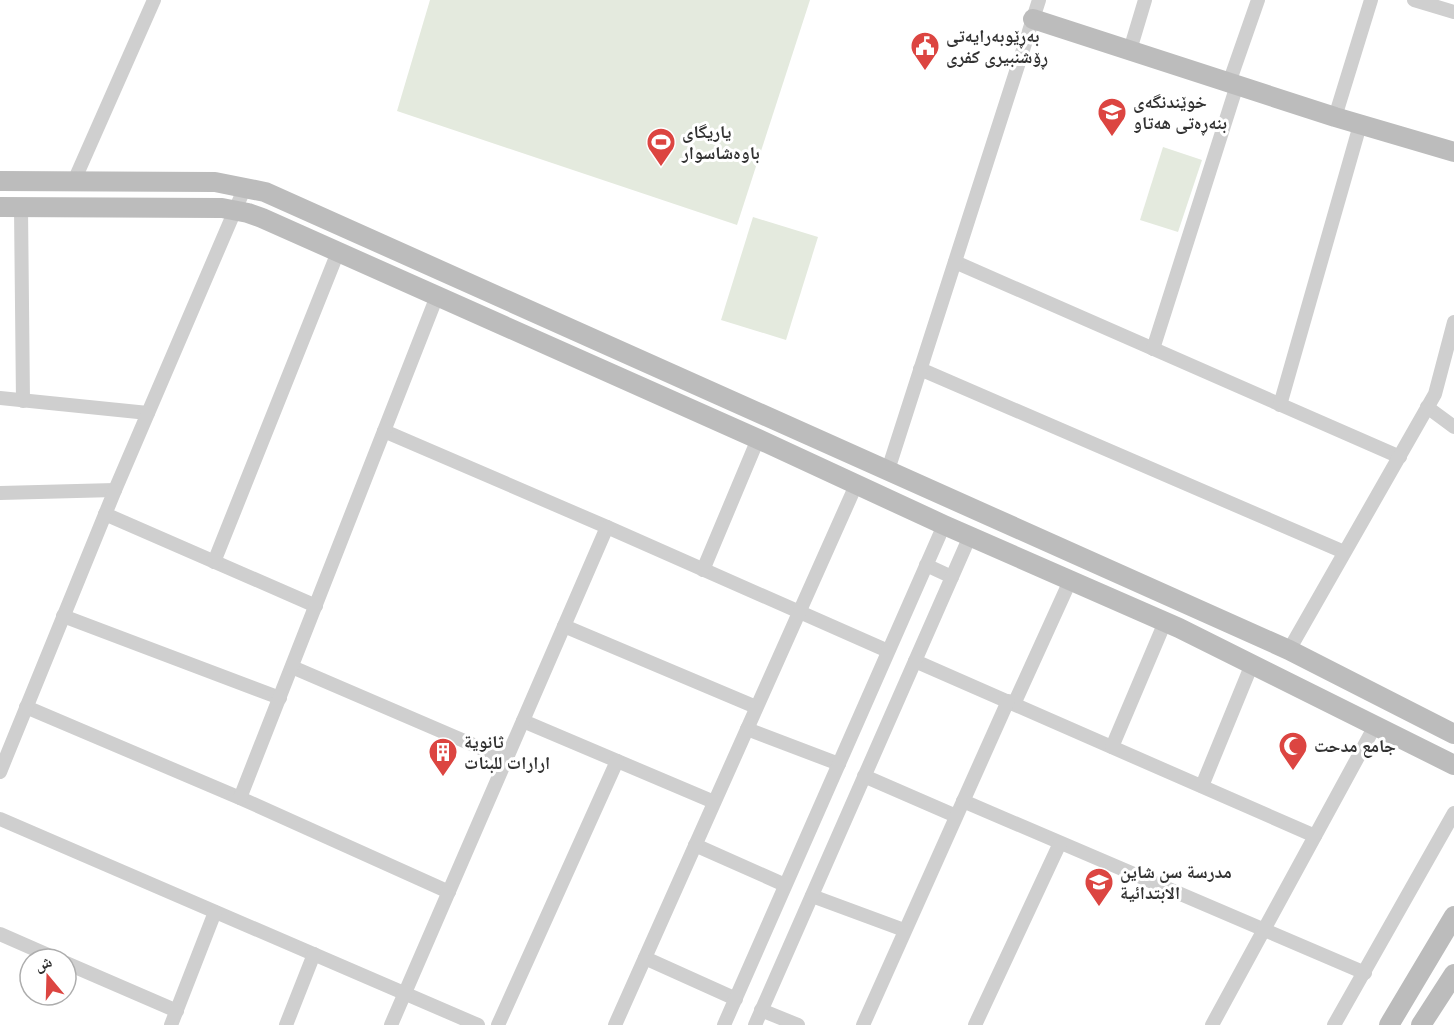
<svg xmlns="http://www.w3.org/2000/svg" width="1454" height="1025" font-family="'Fira Sans','Noto Naskh Arabic',sans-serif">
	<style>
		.green { fill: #e4eade }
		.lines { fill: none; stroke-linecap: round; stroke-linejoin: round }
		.street { stroke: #cfcfcf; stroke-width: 14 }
		.secondary { stroke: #bcbcbc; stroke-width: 20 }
		.labels { text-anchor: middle; stroke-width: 6; stroke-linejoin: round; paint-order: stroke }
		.poi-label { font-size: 18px; font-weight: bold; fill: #323232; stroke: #fff; text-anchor: start }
	</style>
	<rect width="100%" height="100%" fill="#fff"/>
	<g class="green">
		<polygon points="430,0 810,0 737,225 397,111"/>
		<polygon points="1163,147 1202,160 1178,232 1140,220"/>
		<polygon points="753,217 818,237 786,340 721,320"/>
	</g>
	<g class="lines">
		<g class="street">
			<polyline points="1414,0 1454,12"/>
			<polyline points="1130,50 1145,0"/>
			<polyline points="1229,83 1258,0"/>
			<polyline points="1335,117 1371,0"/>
			<polyline points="74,181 154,0"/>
			<polyline points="21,208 23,401"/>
			<polyline points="955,262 1400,457"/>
			<polyline points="1153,349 1237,85"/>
			<polyline points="920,369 1344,552"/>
			<polyline points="0,398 148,413"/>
			<polyline points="1280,405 1360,125"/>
			<polyline points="1427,407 1454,427"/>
			<polyline points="384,431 607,527 888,651"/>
			<polyline points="888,470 1039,0"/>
			<polyline points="0,493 115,490"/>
			<polyline points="105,514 316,606"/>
			<polyline points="214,562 338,252"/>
			<polyline points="926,565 952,577"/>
			<polyline points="703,570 758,439"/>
			<polyline points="63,616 280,698"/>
			<polyline points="564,626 756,707"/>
			<polyline points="1289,650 1435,394 1454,322"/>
			<polyline points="915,661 1315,836"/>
			<polyline points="292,667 506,759"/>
			<polyline points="1014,704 1070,581"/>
			<polyline points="26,707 240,798 449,892"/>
			<polyline points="523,721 714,802"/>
			<polyline points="747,729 839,764"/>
			<polyline points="1112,747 1165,622"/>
			<polyline points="0,772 115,490 245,187"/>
			<polyline points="864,776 956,816"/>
			<polyline points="1202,786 1252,664"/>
			<polyline points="240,798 437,296"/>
			<polyline points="963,801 1365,973"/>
			<polyline points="0,819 478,1025"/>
			<polyline points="695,845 785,885"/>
			<polyline points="812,896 904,930"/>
			<polyline points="0,934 57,959"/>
			<polyline points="645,958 736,999"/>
			<polyline points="66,963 177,1011"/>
			<polyline points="761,1010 798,1025"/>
			<polyline points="171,1025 215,912"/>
			<polyline points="286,1025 314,954"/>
			<polyline points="391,1025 607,527"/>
			<polyline points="498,1025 617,761"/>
			<polyline points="615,1025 856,485"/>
			<polyline points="724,1025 944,525"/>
			<polyline points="755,1025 970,536"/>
			<polyline points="863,1025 1008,701"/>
			<polyline points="975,1025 1060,843"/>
			<polyline points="1212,1025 1376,724"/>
			<polyline points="1334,1025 1454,813"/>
		</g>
		<g class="secondary">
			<polyline points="1033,19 1335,117 1454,152"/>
			<polyline points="0,181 215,182 265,192 1289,650 1454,734"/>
			<polyline points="0,207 222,208 248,213 262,218 758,439 944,525 1179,628 1454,765"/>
			<polyline points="1389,1025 1454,916"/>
			<polyline points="1421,1025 1454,974"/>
		</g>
	</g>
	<defs>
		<g id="civic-pin" transform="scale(1.5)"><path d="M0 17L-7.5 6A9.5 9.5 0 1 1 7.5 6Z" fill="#dc4541" stroke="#fff"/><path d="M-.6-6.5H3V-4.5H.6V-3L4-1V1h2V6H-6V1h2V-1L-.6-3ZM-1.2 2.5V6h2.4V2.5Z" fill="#fff"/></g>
		<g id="school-pin" transform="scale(1.5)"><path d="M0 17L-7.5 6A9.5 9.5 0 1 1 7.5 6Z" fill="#dc4541" stroke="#fff"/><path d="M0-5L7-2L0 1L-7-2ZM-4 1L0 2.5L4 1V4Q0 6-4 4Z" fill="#fff"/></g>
		<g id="stadium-pin" transform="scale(1.5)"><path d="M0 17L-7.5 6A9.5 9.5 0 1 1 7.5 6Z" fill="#dc4541" stroke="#fff"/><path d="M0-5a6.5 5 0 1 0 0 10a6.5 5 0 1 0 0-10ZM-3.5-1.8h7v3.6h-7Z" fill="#fff"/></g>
		<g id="mosque-pin" transform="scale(1.5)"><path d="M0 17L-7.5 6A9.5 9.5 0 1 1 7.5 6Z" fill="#dc4541" stroke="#fff"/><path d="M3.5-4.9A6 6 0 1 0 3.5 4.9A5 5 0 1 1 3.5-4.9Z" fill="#fff"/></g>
		<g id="building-pin" transform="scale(1.5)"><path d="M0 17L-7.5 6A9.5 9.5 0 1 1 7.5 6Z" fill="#dc4541" stroke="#fff"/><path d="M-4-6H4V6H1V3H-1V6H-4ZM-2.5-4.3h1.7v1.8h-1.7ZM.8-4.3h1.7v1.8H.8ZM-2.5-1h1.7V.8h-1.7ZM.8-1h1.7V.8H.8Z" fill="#fff"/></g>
	</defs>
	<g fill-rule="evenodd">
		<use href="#civic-pin" x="925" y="46"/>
		<use href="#school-pin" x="1112" y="112"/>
		<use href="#stadium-pin" x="661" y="142"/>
		<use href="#mosque-pin" x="1293" y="746"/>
		<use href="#building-pin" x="443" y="752"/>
		<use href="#school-pin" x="1099" y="882"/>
	</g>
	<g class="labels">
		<g class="poi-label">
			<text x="946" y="42">بەڕێوبەرایەتی<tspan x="946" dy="21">ڕۆشنبیری کفری</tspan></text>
			<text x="1133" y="108">خوێندنگەی<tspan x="1133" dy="21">بنەڕەتی هەتاو</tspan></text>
			<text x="682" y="138">یاریگای<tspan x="682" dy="21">باوەشاسوار</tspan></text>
			<text x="464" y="748">ثانوية<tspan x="464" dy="21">ارارات للبنات</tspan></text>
			<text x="1314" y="752">جامع مدحت</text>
			<text x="1120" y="878">مدرسة سن شاين<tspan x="1120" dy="21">الابتدائية</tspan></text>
		</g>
	</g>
	<g transform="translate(48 977) rotate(341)"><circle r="28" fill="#ffffff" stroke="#adadad" stroke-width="1.5"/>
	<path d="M0-4.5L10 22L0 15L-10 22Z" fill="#dc4541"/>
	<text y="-9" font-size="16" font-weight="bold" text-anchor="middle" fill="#323232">ش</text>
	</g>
</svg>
